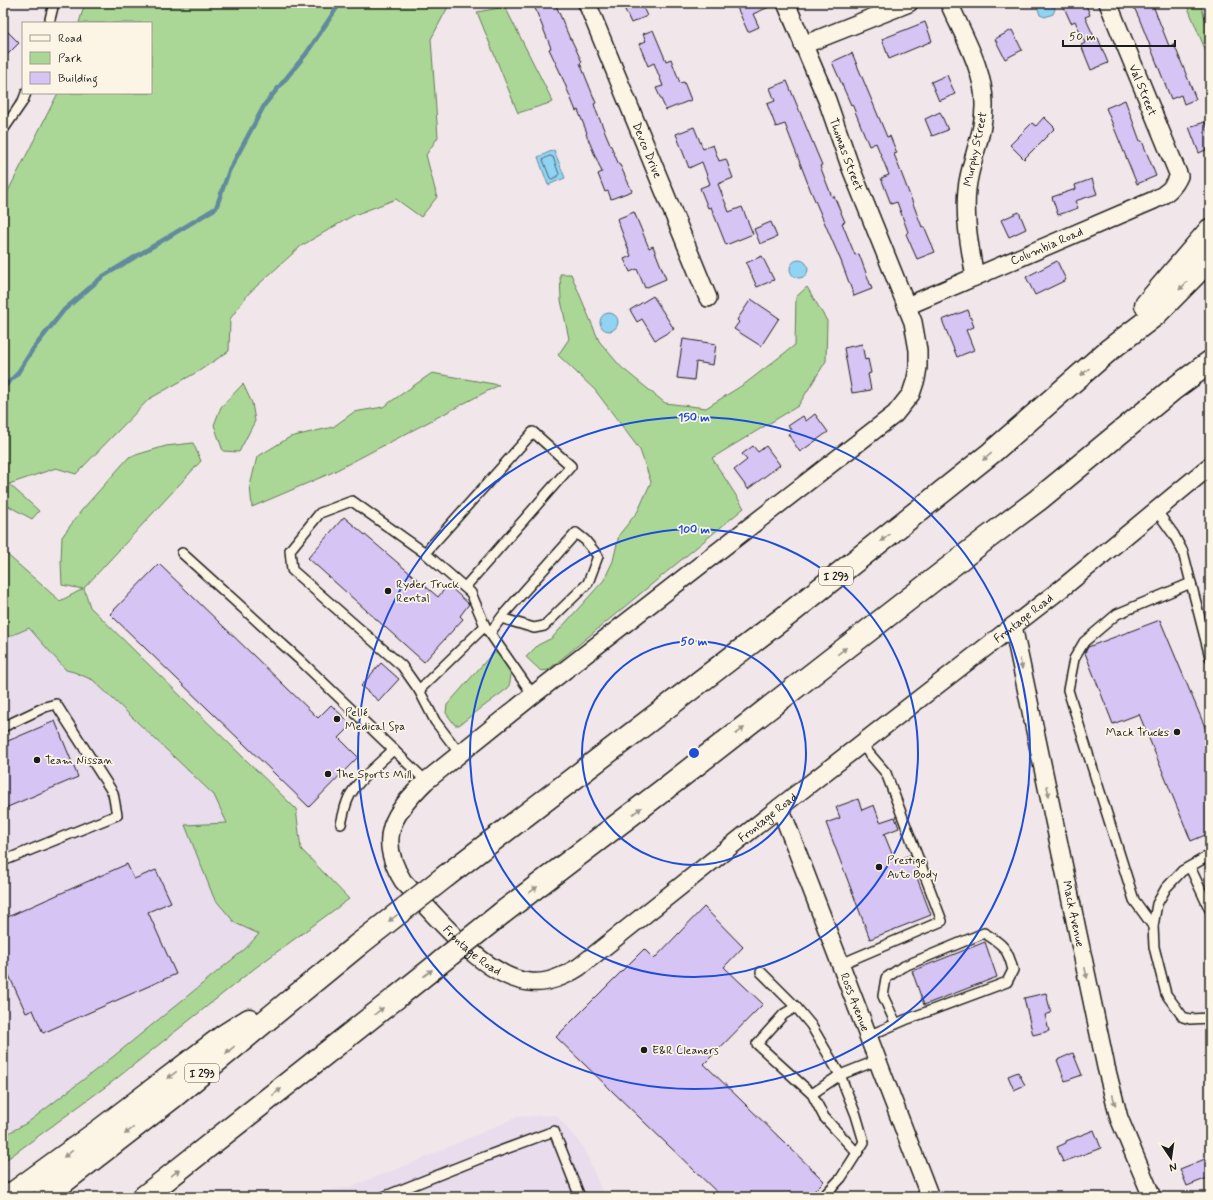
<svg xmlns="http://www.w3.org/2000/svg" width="1213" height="1200" font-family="Mynerve,sans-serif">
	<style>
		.built { fill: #e9dced }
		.green { fill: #abd796; stroke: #647a59 }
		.water { fill: #91d3f3; stroke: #628a9d }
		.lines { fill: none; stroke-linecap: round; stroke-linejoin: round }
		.shore { stroke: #4b6572; stroke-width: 1 }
		.stream { stroke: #628a9d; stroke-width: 4.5 }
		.building { fill: #d6c4f5; stroke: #1c1c1c }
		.lane-casing { stroke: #1c1c1c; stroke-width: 12 }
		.street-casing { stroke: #1c1c1c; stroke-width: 20 }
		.highway-casing { stroke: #1c1c1c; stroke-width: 25 }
		.lane { stroke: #fcf5e5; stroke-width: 9 }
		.street { stroke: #fcf5e5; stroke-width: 17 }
		.highway { stroke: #fcf5e5; stroke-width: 22 }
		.highway-bridge-casing { stroke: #1c1c1c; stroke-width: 25; stroke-linecap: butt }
		.highway-bridge { stroke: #fcf5e5; stroke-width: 22 }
		.oneway { fill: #97938b }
		.ring { fill: none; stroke: #1d4ed8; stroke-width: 2 }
		.poi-dot { fill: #1c1c1c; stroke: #fcf5e5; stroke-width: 1.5 }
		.labels { text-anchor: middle; stroke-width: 3.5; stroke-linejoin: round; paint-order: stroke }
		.shield { fill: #fcf5e5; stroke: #5f5d58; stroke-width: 1 }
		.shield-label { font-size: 11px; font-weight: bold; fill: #1c1c1c }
		.street-label { font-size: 12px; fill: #1c1c1c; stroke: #fcf5e5 }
		.poi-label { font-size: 12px; fill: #1c1c1c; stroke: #fcf5e5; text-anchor: start }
		.centre { fill: #1d4ed8; stroke: #fcf5e5; stroke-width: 2 }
		.ring-label { font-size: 12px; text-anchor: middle; font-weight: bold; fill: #1d4ed8; stroke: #fcf5e5; stroke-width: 3.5; stroke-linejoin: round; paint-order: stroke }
	</style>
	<rect width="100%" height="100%" fill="#f1e6ea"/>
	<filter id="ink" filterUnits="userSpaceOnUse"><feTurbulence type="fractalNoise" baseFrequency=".025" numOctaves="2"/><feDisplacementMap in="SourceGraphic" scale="8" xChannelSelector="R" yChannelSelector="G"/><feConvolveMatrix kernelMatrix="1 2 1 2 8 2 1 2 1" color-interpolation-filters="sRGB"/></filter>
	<g filter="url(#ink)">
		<g class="built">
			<polygon points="29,628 66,670 74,672 93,680 214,795 227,823 185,825 214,898 235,923 259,934 245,949 114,1056 27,1123 3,1136 3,639"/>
			<polygon points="556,1115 584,1148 604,1197 295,1197 310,1193 350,1187 410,1164 517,1117"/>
		</g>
		<g class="green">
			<polygon points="85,3 450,3 431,39 438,137 426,155 437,197 421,217 396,199 352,216 301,246 249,293 230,319 229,351 199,371 149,399 76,474 56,468 9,484 39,511 32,519 3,503 3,201 58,93 151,93 151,23 79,23"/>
			<polygon points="1186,3 1200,3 1210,34 1210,61"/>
			<polygon points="505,7 553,102 518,113 477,12"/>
			<polygon points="560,274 571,274 599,341 621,367 665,403 706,408 746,383 795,345 796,297 807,287 827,321 826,361 798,406 712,458 744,508 548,670 541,671 526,657 538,645 552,638 604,580 613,561 619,535 638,511 651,482 640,450 595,390 558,355 569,339 561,300"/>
			<polygon points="432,373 499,385 331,473 252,507 250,486 257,457 290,437 333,427 354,412 383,407"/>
			<polygon points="243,384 252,403 255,421 239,452 223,451 214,425 221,407"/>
			<polygon points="193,443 201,461 84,588 90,607 296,809 301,849 349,899 255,968 112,1082 3,1162 3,1136 27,1123 114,1056 245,949 259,934 235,923 214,898 185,825 227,823 214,795 93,680 74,672 66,670 29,628 3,639 3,551 60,601 83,589 62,585 61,561 62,537 81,511 129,457 166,446"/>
			<path d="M497,652C507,665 515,671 508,688L459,725H455L446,713L447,705L491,655Z"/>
		</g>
		<g class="water">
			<polygon points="1040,3 1053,3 1055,9 1053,14 1045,17 1040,15 1038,9"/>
			<polygon points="554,150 565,178 548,185 538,157"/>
			<circle cx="799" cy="269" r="9"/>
			<circle cx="609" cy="322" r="9"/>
		</g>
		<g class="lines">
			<polygon class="shore" points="550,156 553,157 559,174 558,176 552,179 550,178 543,160 544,159"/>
			<polyline class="stream" points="3,388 17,374 33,349 64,310 102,277 216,208 229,171 265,104 306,54 340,3"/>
		</g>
		<g class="building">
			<polygon points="547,3 555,3 570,39 571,39 582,62 580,63 596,103 594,104 597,113 619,165 620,165 632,191 611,199 608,191 605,192 598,174 602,172 586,134 587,133 578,110 576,111 560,72 549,49 551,48 535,8"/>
			<polygon points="622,3 641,3 647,16 631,23"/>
			<polygon points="735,3 776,3 776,4 753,14 759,27 748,32"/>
			<polygon points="1062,3 1085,3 1090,15 1085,17 1095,39 1098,38 1108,63 1091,70 1081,45 1085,43 1075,21 1071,23"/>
			<polygon points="1132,3 1152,3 1169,46 1174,44 1196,99 1184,104 1181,95 1171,99 1139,18"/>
			<polygon points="925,22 932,41 889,59 882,39"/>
			<polygon points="3,27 19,43 3,59"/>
			<polygon points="653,30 666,61 671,59 680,83 684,82 691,100 666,110 656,88 663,86 654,63 648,66 639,44 646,41 643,34"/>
			<polygon points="1012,30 1022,50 1005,59 995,39"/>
			<polygon points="852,53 887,137 890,136 897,153 894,154 922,227 924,226 935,252 917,259 906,234 908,232 897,202 891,204 881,178 889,175 876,143 869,146 852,104 851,105 832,62"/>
			<polygon points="947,75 955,94 939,101 931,82"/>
			<polygon points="787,81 822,165 820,166 832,197 834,196 845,222 842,223 855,255 859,254 872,289 854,296 841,261 810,189 785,124 776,127 767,104 775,101 770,88"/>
			<polygon points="1125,100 1140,141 1142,141 1156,176 1137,184 1106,108"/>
			<polygon points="940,112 948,130 932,136 925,119"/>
			<polygon points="1044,117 1055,128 1024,159 1010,145 1032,123 1036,126"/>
			<polygon points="1205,122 1210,135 1210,148 1199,153 1189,127"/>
			<polygon points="694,127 703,149 713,145 719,161 726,159 733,178 718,184 729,212 742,207 753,234 726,245 711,207 708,208 700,188 710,184 702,162 689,168 676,134"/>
			<polygon points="1092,179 1097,194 1075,201 1078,208 1058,215 1052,197 1076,189 1075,185"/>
			<polygon points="634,212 649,248 653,246 666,279 645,288 637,269 630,272 624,259 631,256 617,219"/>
			<polygon points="1019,212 1026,229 1009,237 1001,220"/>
			<polygon points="771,222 777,237 760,244 754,229"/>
			<polygon points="762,256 774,280 757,287 746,263"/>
			<polygon points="1057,261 1066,280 1035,295 1026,277"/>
			<polygon points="653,296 674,329 655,340 642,319 637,322 630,310"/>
			<polygon points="751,299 779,318 761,346 734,329 739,322 737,320"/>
			<polygon points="968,310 974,327 966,330 974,350 957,357 942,320"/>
			<polygon points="683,339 716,344 713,365 696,362 694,380 677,378"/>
			<polygon points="862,344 865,360 868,359 871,373 868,374 871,390 852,393 844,348"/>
			<polygon points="815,414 828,432 800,452 788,434 792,431 788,426 803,416 806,421"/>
			<polygon points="753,446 758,452 766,446 780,465 748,489 734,470 747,460 742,454"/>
			<polygon points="344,517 438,597 448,585 469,604 460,616 463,619 424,662 308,558"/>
			<polygon points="159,564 318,718 331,705 352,725 339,738 358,757 309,807 110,614"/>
			<polygon points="1160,620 1210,739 1210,833 1191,841 1139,714 1113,724 1085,653 1088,647"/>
			<polygon points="381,663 399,679 379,701 361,686"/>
			<polygon points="55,721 78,777 3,809 3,743"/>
			<polygon points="858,799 862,810 874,805 880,822 895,817 899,828 884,834 895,861 910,855 918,875 916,875 931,915 870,939 826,823 840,818 836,807"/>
			<polygon points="127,864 134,879 156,870 171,902 148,912 176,974 43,1033 33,1010 26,1013 3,962 3,919"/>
			<polygon points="704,907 743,947 724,967 763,1004 704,1064 824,1181 808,1197 722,1197 556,1037 644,949 654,959"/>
			<polygon points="985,942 997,977 924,1005 912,971"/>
			<polygon points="1046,993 1051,1013 1045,1015 1049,1031 1033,1035 1024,998"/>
			<polygon points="1073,1053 1082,1075 1065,1081 1057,1060"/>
			<polygon points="1018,1072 1025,1085 1014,1090 1008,1076"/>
			<polygon points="1094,1130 1101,1148 1063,1162 1057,1147 1066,1143 1066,1141"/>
			<polygon points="1210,1157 1210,1177 1187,1186 1180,1169"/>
		</g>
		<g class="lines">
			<g class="lane-casing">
				<g id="lane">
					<polyline points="49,23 54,3"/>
					<polyline points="3,130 23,101 26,93"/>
					<polyline points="1156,510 1174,535 1183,552 1210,657"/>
					<polyline points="182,553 301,661 426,781"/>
					<polyline points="425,553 533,432 571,466 465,587"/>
					<polyline points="490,633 504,614 576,533 585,540 598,556 588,583 544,626 534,628 501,618"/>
					<polyline points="419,690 402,666 292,570 290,550 320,513 352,501 425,553 471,593 485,626"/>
					<polyline points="3,727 45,707 56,704 113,793 117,815 3,861"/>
					<polyline points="460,754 435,721 419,690 485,626 533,695"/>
					<path d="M341,824C344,814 345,801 352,792C362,776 380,763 394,749"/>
					<polyline points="1210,855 1182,871 1166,888 1157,904 1153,926 1154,947 1166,994 1183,1017 1190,1019 1210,1018"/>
					<polyline points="1190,867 1210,910"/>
					<polyline points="1153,926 1134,900 1068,690 1074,659 1084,642 1117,614 1191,583"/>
					<polyline points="841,964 942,921 886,773 861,744"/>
					<polyline points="761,972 796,1007"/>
					<path d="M868,1036L905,1020L1007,982L1013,970C1008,949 1003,944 984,933L902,967L886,978L883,996L896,1024"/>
					<polyline points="812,1094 757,1044 784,1014 796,1007 811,1025 840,1075 812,1094 824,1117 857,1153"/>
					<polyline points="383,1197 476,1160 554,1131 580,1197"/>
					<polyline points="823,1197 841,1178 864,1142 856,1115 840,1075 878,1060"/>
				</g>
			</g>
			<g class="street-casing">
				<g id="street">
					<path id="s1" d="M587,3L708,298"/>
					<path id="s2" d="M786,3L827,100L850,166L913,322L918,350V367L916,379L911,394L895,414L533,695L426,781C393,813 376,838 403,881C433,913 484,978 530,982C546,984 565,976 579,967L780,807L1066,585L1210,466"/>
					<path d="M949,3C962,33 984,70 984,103C985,133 970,160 967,189C964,219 970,248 975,277"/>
					<polyline points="803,45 909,3"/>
					<path id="s3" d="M907,306L1154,200C1165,195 1174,188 1179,176L1108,3"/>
					<path id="s4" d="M1013,626L1106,1067L1119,1118L1152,1197"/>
					<path id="s5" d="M780,807L930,1197"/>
				</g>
			</g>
			<g class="highway-casing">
				<g id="highway">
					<polyline points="1146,305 1210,230"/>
					<polyline points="446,876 790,613 991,453 1109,350 1155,315 1210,259"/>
					<polyline points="502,913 670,785 986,539 1038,500 1172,390 1210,362"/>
					<polyline points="8,1197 100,1130 225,1035 249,1020"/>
					<polyline points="44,1197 173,1097 358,945"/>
					<polyline points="144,1197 397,997"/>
				</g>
			</g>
			<use href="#lane" class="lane"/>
			<use href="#street" class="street"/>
			<use href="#highway" class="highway"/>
			<g class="highway-bridge-casing">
				<g id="highway-bridge">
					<polyline points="358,945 446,876"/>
					<polyline points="397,997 502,913"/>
				</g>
			</g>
			<use href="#highway-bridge" class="highway-bridge"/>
		</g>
		<defs><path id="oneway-solid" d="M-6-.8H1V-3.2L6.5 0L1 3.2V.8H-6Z"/></defs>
		<g class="oneway">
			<use href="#oneway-solid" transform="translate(1183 286) rotate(135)"/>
			<use href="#oneway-solid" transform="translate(1085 372) rotate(139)"/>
			<use href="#oneway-solid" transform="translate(987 457) rotate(141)"/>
			<use href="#oneway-solid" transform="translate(885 538) rotate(142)"/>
			<use href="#oneway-solid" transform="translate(842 651) rotate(-38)"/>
			<use href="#oneway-solid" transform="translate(1021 664) rotate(78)"/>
			<use href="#oneway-solid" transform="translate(740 731) rotate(-38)"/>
			<use href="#oneway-solid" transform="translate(1048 791) rotate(78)"/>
			<use href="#oneway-solid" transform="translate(637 811) rotate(-37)"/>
			<use href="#oneway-solid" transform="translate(533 890) rotate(-37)"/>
			<use href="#oneway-solid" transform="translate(393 918) rotate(142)"/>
			<use href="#oneway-solid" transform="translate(428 973) rotate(-37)"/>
			<use href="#oneway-solid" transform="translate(1086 973) rotate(78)"/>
			<use href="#oneway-solid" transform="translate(379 1011) rotate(-38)"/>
			<use href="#oneway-solid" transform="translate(230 1050) rotate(140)"/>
			<use href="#oneway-solid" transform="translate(172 1075) rotate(143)"/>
			<use href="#oneway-solid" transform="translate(277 1092) rotate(-38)"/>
			<use href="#oneway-solid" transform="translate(1114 1100) rotate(75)"/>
			<use href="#oneway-solid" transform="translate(129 1131) rotate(142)"/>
			<use href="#oneway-solid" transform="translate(68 1154) rotate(144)"/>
			<use href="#oneway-solid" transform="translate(175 1173) rotate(-38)"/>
		</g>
	</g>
	<g class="ring">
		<circle cx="694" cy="753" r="112"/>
		<circle cx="694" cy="753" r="224"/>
		<circle cx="694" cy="753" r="336"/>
	</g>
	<g class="poi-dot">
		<circle cx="388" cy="591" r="4"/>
		<circle cx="337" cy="719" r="4"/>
		<circle cx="1177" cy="732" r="4"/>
		<circle cx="37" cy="760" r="4"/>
		<circle cx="328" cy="774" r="4"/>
		<circle cx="879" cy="867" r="4"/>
		<circle cx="644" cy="1050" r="4"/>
	</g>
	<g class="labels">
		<g class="shield">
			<rect x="819" y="567" width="34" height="18" rx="3"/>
			<rect x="185" y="1064" width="34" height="18" rx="3"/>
		</g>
		<g class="shield-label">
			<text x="836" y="580">I 293</text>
			<text x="202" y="1077">I 293</text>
		</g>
		<g class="street-label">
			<text transform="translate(1143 90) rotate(68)" y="4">Val Street</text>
			<text transform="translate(975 149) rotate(-78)" y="4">Murphy Street</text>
			<text dy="4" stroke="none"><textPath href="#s1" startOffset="159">Devco Drive</textPath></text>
			<text dy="4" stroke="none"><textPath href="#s2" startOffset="163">Thomas Street</textPath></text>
			<text dy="4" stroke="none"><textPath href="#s3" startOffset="152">Columbia Road</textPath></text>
			<text dy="4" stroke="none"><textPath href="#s2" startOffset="1935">Frontage Road</textPath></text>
			<text dy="4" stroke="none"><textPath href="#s2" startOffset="1611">Frontage Road</textPath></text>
			<text dy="4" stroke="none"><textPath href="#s4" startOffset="294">Mack Avenue</textPath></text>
			<text dy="4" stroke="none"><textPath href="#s2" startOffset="1251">Frontage Road</textPath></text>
			<text dy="4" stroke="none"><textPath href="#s5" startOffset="209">Ross Avenue</textPath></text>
		</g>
		<g class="poi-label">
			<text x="396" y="588">Ryder Truck<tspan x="396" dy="14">Rental</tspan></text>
			<text x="345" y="716">Pellé<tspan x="345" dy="14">Medical Spa</tspan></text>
			<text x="1169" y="736" text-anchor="end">Mack Trucks</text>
			<text x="45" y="764">Team Nissan</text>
			<text x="336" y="778">The Sports Mill</text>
			<text x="887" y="864">Prestige<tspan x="887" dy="14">Auto Body</tspan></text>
			<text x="652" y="1054">E&amp;R Cleaners</text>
		</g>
	</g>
	<circle cx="694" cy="753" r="6" class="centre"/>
	<g class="ring-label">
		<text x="694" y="421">150 m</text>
		<text x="694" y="533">100 m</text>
		<text x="694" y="645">50 m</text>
	</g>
	<rect width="1213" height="1200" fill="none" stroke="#fcf5e5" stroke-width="16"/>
	<rect x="8" y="8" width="1197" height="1184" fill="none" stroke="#1c1c1c" stroke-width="1.5" filter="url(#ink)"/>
	<rect x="22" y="22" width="130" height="72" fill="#fcf5e5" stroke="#a29e95"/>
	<rect x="30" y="35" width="20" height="6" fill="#fcf5e5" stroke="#a29e95"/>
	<text x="58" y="42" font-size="12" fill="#1c1c1c">Road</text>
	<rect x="30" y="52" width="20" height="12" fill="#abd796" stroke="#a29e95"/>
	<text x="58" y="62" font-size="12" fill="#1c1c1c">Park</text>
	<rect x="30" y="72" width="20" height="12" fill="#d6c4f5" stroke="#a29e95"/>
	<text x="58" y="82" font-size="12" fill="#1c1c1c">Building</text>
	<g transform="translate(1171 1158) rotate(167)" stroke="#fcf5e5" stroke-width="3" paint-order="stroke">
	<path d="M0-3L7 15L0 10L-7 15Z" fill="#1c1c1c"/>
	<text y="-6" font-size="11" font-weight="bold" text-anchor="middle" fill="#1c1c1c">N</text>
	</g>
	<path d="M1063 40v6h112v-6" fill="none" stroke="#1c1c1c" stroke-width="2"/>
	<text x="1069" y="40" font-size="12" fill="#1c1c1c" stroke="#fcf5e5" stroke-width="3" paint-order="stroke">50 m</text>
</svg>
